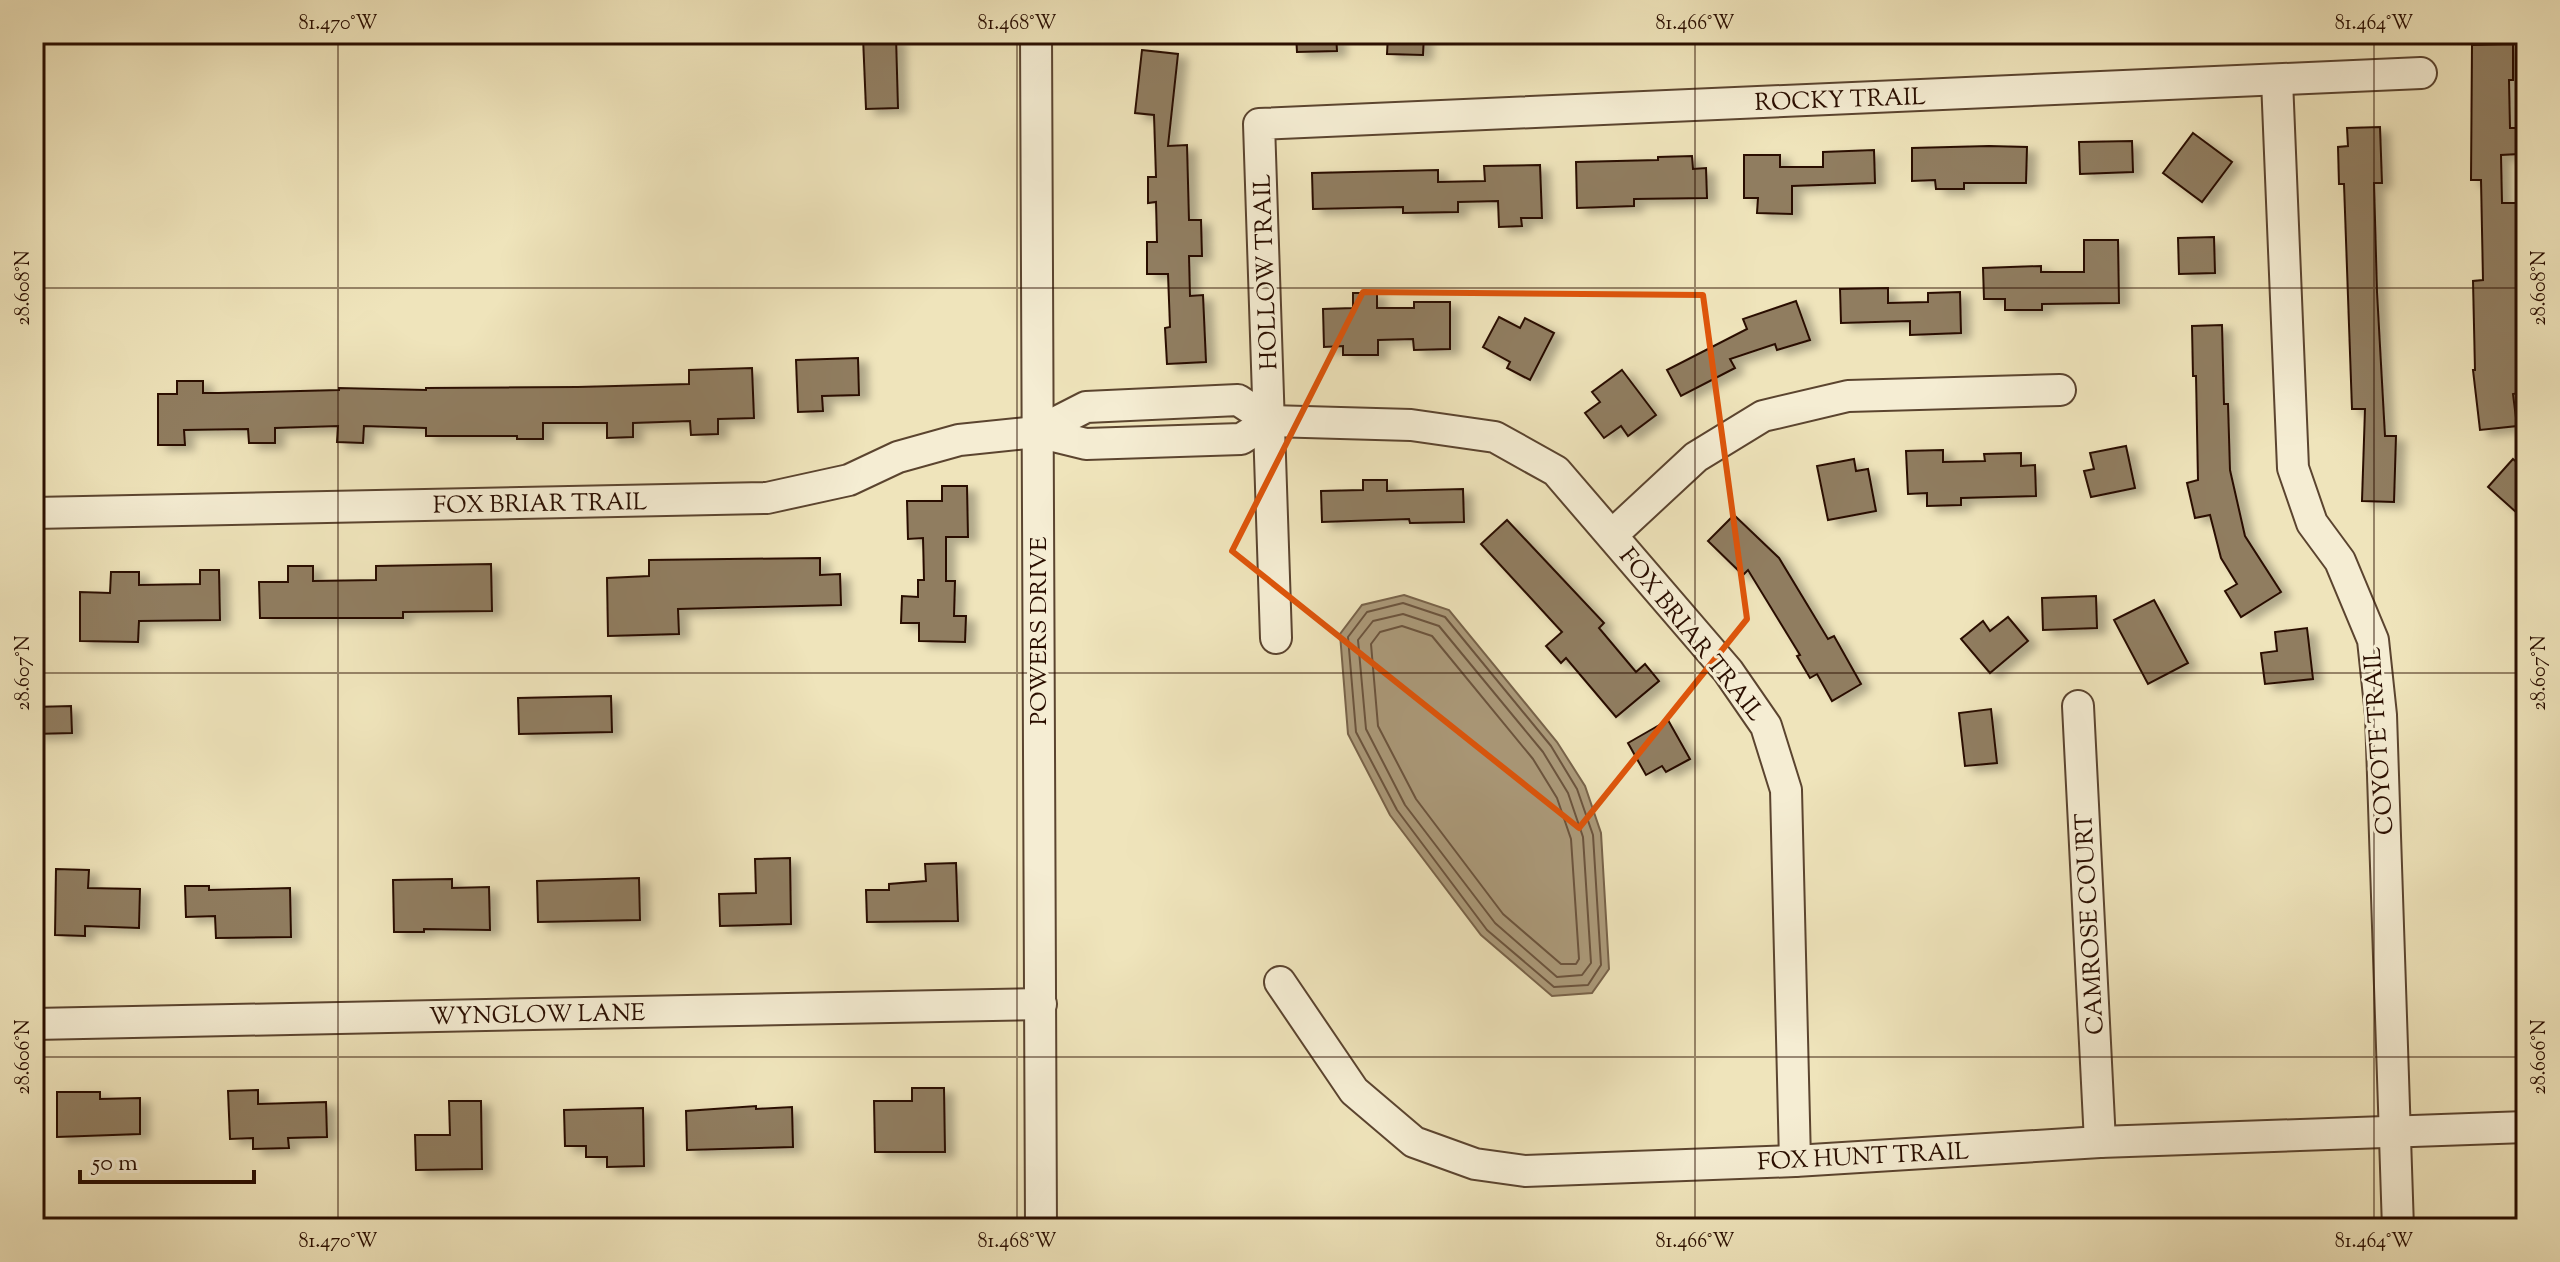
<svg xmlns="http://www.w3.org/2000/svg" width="2560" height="1262" font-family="'Sorts Mill Goudy',serif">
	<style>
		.water { fill: #ac9b7b; stroke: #78634a; stroke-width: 2 }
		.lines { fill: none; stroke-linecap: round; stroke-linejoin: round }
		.shore { stroke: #6b543e; stroke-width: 2 }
		.building { fill: #907d61; stroke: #2a0e00; stroke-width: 2; filter: url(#shadow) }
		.minor-casing { stroke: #5b442f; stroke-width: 34 }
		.minor { stroke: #f5edd3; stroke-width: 30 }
		.marked { fill: none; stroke: #de550b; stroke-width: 6; stroke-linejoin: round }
		.ticks { fill: none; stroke: #2a0e00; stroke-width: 2; stroke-opacity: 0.45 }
		.labels { text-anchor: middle; stroke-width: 6; stroke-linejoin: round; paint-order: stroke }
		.street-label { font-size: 24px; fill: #2a0e00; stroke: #f5edd3 }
		.neatline { fill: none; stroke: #2a0e00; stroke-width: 3 }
		.ticks-label { font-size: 20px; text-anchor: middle; fill: #2a0e00 }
	</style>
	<defs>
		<filter id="shadow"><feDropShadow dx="9" dy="5" stdDeviation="4" flood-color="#0004"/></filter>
	</defs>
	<rect width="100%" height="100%" fill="#efe4bb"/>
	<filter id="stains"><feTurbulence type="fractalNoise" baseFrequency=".0025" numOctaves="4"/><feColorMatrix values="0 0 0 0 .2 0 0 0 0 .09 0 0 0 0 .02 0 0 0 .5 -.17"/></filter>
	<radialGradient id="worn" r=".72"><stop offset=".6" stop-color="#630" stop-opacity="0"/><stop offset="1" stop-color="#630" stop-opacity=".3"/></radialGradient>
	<polygon class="water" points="1404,595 1449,610 1557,742 1585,786 1601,833 1609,969 1592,993 1552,996 1481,935 1390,815 1348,734 1340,634 1362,605"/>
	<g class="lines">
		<g class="shore">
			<polygon points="1403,603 1445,617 1551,746 1577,789 1593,835 1601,965 1588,985 1554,987 1487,930 1397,810 1356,732 1348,637 1367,612"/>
			<polygon points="1403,614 1439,626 1543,752 1568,793 1583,837 1591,963 1582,975 1557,977 1495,923 1405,805 1366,729 1358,640 1373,621"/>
			<polygon points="1402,626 1432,636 1533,759 1557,798 1571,839 1579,959 1576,964 1561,964 1503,914 1416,799 1378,726 1371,644 1380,632"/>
		</g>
	</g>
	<g class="building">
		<polygon points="1296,34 1336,34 1337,51 1297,52"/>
		<polygon points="1388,34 1424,34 1423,55 1387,54"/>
		<polygon points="863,37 896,37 898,108 866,109"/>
		<polygon points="2513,44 2513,80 2509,80 2510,128 2519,128 2519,154 2501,155 2502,203 2519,203 2521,264 2516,264 2518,365 2521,364 2525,392 2513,394 2517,426 2480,430 2473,370 2475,370 2473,281 2483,280 2481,180 2471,180 2472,45"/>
		<polygon points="1142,50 1178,54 1168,146 1187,145 1189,220 1201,220 1202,256 1189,256 1190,296 1203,295 1206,362 1167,364 1165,328 1170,327 1168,274 1147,274 1147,242 1157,242 1156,202 1148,203 1148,177 1156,177 1154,115 1135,113"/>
		<polygon points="2380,127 2382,183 2374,183 2377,292 2385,436 2396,436 2394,502 2362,501 2365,409 2352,409 2344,184 2339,184 2338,147 2348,146 2347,128"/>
		<polygon points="2193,133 2232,162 2202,202 2163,173"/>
		<polygon points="2132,141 2133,172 2080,174 2079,142"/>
		<polygon points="1989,146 2027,147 2026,183 1964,183 1964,189 1936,189 1935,180 1912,181 1912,148"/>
		<polygon points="1874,150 1875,183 1792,186 1792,214 1757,213 1758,198 1744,198 1744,155 1780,155 1780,167 1823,167 1823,152"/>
		<polygon points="1692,156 1693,169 1706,168 1707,198 1634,199 1634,206 1577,208 1576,162 1658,160 1658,157"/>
		<polygon points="1540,165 1542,218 1521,218 1522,226 1499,227 1498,201 1458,202 1458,212 1403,213 1403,207 1313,209 1312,173 1438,170 1438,182 1485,181 1484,166"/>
		<polygon points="2214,237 2215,273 2179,274 2178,238"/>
		<polygon points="2084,240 2118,240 2119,303 2042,304 2042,310 2005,310 2005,299 1984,299 1983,268 2041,266 2041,272 2084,272"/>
		<polygon points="1888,288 1888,303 1928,302 1928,293 1960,292 1961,333 1910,335 1910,321 1841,323 1840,289"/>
		<polygon points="1353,293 1377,293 1377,308 1414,308 1414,302 1450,302 1450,349 1414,350 1413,339 1378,340 1378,355 1343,355 1343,346 1324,347 1323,309 1353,308"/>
		<polygon points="1796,301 1810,340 1777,350 1775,344 1730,359 1735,368 1681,396 1667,370 1747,329 1743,319"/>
		<polygon points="1499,317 1520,328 1525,318 1554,333 1530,380 1507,368 1510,362 1483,347"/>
		<polygon points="2222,325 2224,404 2228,404 2230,470 2245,536 2281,592 2241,617 2225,591 2237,584 2221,558 2210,515 2195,518 2187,483 2198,480 2196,376 2193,376 2192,326"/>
		<polygon points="858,358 859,395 822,396 823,411 798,412 796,360"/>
		<polygon points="752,368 754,418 718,419 718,434 691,435 690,421 633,423 633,437 607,438 607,423 543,423 543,439 517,439 517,436 426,436 426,428 364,426 363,443 337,442 338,426 275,428 275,443 249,443 248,429 184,430 185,445 158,445 158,394 177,394 177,381 203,381 203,393 218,393 339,390 339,388 426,390 426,388 578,387 689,384 689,370"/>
		<polygon points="1622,370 1656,415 1628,436 1621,426 1604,438 1585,413 1600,402 1592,392"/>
		<polygon points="2126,446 2135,488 2091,497 2084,471 2094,469 2090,453"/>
		<polygon points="1943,450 1943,462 1985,461 1984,454 2021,453 2021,466 2035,465 2036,496 1961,498 1961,505 1927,506 1927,493 1908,494 1906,451"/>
		<polygon points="1854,459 1856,471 1868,469 1876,511 1828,520 1817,466"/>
		<polygon points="2513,459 2526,470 2526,521 2488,487"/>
		<polygon points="1363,480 1387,480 1387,491 1463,489 1464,522 1410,523 1409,519 1322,522 1321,491 1363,490"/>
		<polygon points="942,486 967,486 968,537 946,537 946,581 955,581 954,616 966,616 965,642 919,641 919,623 901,623 902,596 918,597 918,580 924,580 923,538 908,539 907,501 942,501"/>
		<polygon points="1734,515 1779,558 1828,639 1834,636 1861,684 1832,701 1817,674 1810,678 1797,656 1800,655 1748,570 1743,575 1708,541"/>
		<polygon points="1507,520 1604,623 1599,628 1636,672 1645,664 1659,681 1616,717 1566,658 1561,663 1546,646 1562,632 1481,544"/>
		<polygon points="820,558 820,575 840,574 841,605 678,609 679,634 608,636 607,578 649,576 649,560"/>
		<polygon points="491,564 492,611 403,612 403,618 260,618 259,582 288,582 288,566 313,566 313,581 376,580 376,566"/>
		<polygon points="200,570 219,570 220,620 139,621 138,642 80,641 80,592 110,593 111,572 139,572 139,585 200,584"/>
		<polygon points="2096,596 2097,628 2043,630 2042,598"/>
		<polygon points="2154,600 2188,663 2148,684 2114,620"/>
		<polygon points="2008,617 2028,641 1990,673 1961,639 1983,621 1990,631"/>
		<polygon points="2307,628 2313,679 2265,684 2261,653 2277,651 2275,632"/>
		<polygon points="611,696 612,732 519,734 518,698"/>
		<polygon points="71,706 72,733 34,734 34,707"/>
		<polygon points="1991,709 1997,763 1965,766 1959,713"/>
		<polygon points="1668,720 1690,759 1666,772 1662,766 1646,775 1628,743"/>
		<polygon points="790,858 791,924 720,926 719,894 756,893 755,859"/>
		<polygon points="956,863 958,921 867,922 866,890 889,890 889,884 926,881 925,864"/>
		<polygon points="56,869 89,870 88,888 140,889 139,928 85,926 85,936 55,935"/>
		<polygon points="639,878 640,920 538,922 537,881"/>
		<polygon points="452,879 452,888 489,887 490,930 424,929 424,932 394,932 393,880"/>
		<polygon points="185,886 209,886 209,890 290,888 291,937 216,938 215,916 186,917"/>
		<polygon points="912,1088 944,1088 945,1152 875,1152 874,1101 912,1101"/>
		<polygon points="258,1090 258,1104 326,1102 327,1137 288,1138 289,1148 253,1149 253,1138 230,1139 228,1091"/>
		<polygon points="57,1092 100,1092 100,1099 140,1098 140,1134 57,1137"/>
		<polygon points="449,1101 481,1101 482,1169 416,1170 415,1135 450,1135"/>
		<polygon points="756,1106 756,1109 792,1107 793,1147 687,1150 686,1111"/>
		<polygon points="643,1108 644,1166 607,1167 607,1157 586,1157 586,1146 565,1146 564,1110"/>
	</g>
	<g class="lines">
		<g class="minor-casing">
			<g id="minor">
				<polyline points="1036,34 1041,1228"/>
				<polyline points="2277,80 2293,468 2312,523 2340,561 2373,640 2381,715 2398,1228"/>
				<polyline points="1037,432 1086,407 1238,400 1270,421 1411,425 1495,437 1556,471 1728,671 1766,726 1786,790 1795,1161"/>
				<polyline points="34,513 767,498 849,480 898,457 959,440 1037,432 1086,444 1241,439 1270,421"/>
				<polyline points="1612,535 1696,457 1763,416 1848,396 2060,390"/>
				<polyline points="1276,638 1259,124 2421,73"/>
				<polyline points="2078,706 2100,1142"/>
				<polyline points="1280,982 1354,1091 1414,1142 1475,1164 1525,1171 1795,1161 2100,1142 2526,1127"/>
				<polyline points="34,1024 1041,1004"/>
			</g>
		</g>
		<use href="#minor" class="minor"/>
	</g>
	<path class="marked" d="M1363,292L1703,295L1747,619L1579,828L1232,551Z"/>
	<path class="ticks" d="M338,34V1228M1017,34V1228M1695,34V1228M2374,34V1228M34,288H2526M34,673H2526M34,1057H2526"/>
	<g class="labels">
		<g class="street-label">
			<text transform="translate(1840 99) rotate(-2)" y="8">ROCKY TRAIL</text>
			<text transform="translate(1265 272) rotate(-92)" y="8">HOLLOW TRAIL</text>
			<text transform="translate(540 503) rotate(-1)" y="8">FOX BRIAR TRAIL</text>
			<text transform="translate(1038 631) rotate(-90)" y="8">POWERS DRIVE</text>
			<text transform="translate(1692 634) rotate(51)" y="8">FOX BRIAR TRAIL</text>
			<text transform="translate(2378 741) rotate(-94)" y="8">COYOTE TRAIL</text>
			<text transform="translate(2089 924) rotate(-93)" y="8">CAMROSE COURT</text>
			<text transform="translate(537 1014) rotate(-1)" y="8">WYNGLOW LANE</text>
			<text transform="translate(1863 1156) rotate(-3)" y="8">FOX HUNT TRAIL</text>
		</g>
	</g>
	<rect width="2560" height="1262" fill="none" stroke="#efe4bb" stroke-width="88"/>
	<path d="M80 1170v12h174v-12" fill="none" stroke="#2a0e00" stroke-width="4"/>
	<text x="92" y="1170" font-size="24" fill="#2a0e00" stroke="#f5edd3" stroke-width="6" paint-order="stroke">50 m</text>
	<rect x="44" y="44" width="2472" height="1174" class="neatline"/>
	<g class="ticks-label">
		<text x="338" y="29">81.470°W</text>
		<text x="1017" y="29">81.468°W</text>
		<text x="1695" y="29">81.466°W</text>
		<text x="2374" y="29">81.464°W</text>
		<text transform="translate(22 288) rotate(-90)" y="7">28.608°N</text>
		<text transform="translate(2538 288) rotate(-90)" y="7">28.608°N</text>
		<text transform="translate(22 673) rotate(-90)" y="7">28.607°N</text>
		<text transform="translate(2538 673) rotate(-90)" y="7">28.607°N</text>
		<text transform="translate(22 1057) rotate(-90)" y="7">28.606°N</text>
		<text transform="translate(2538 1057) rotate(-90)" y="7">28.606°N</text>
		<text x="338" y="1247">81.470°W</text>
		<text x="1017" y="1247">81.468°W</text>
		<text x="1695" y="1247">81.466°W</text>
		<text x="2374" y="1247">81.464°W</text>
	</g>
	<rect width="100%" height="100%" filter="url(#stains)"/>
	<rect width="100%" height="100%" fill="url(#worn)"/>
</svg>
